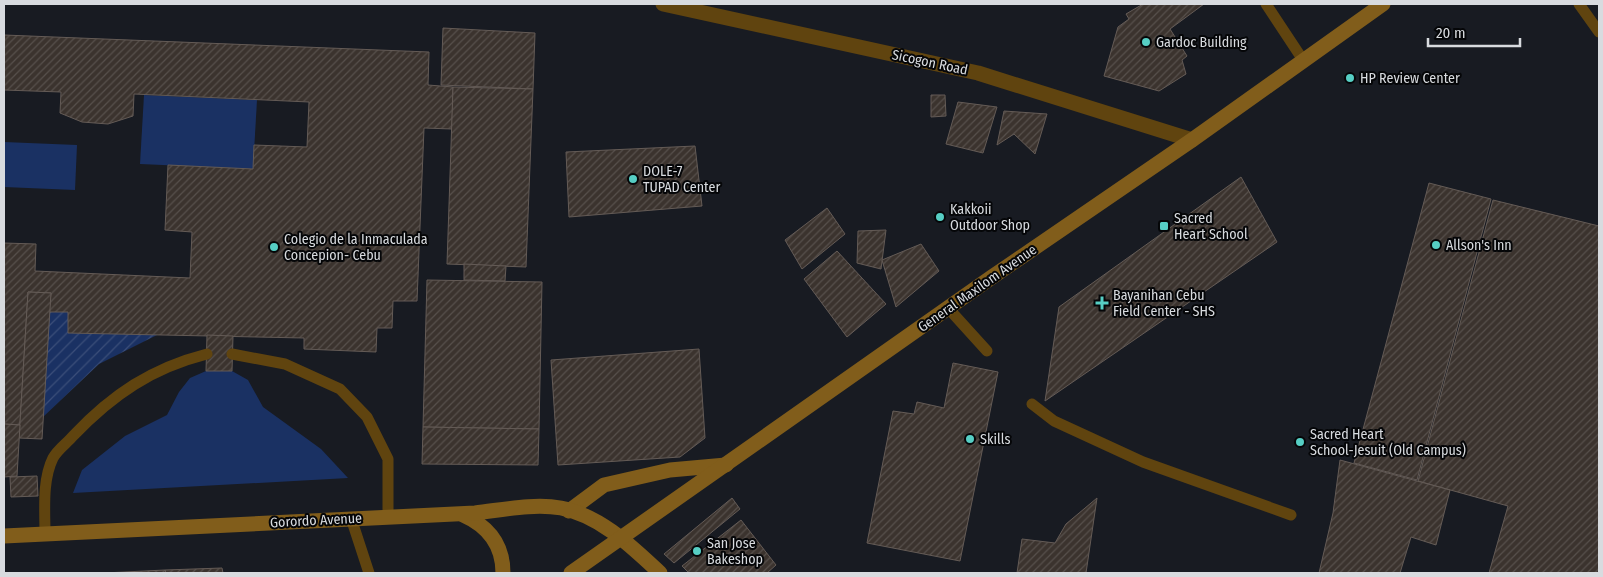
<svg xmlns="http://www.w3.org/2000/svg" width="1603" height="577" font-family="'Fira Sans Condensed',sans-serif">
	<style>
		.green { fill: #1a3163 }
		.garden { fill: url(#garden-furrows) }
		.building { fill: url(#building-hatch); stroke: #645b56 }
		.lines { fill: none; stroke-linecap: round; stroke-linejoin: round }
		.lane { stroke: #60440f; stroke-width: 11 }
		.street { stroke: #60440f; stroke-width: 15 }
		.secondary { stroke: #815d1b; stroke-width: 15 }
		.poi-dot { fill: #56cec4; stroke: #050608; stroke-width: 2 }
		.labels { text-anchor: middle; stroke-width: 4; stroke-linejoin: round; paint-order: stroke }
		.poi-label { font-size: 14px; fill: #d8dbdf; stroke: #050608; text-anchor: start }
		.street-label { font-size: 14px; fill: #d8dbdf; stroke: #050608 }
	</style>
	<defs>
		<pattern id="garden-furrows" width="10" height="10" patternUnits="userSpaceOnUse" patternTransform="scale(1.25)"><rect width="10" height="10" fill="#1a3163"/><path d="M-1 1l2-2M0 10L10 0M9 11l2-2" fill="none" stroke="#3b4e79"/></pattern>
		<pattern id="building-hatch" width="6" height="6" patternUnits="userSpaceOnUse" patternTransform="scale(1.25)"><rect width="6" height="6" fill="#3b332e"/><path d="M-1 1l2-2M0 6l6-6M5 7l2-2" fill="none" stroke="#57504c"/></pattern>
	</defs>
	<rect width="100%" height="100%" fill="#181b22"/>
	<g class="green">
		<polygon points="144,95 257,100 253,169 140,164"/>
		<polygon points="4,142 77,145 75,190 4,187"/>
		<polygon points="206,371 232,371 248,380 263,407 321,449 348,478 73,493 82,470 125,436 167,415 179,392 190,378"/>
	</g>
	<polygon class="garden" points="49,312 68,312 68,333 159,334 99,364 43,417"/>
	<g class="building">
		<polygon points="1143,4 1204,4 1170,29 1187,56 1182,60 1186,74 1159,91 1104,76 1118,27 1129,19 1126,14"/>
		<polygon points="443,28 535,33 533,89 441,85"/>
		<polygon points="4,35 429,52 428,85 453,87 452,129 424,128 417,301 393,301 392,328 377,328 376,352 304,349 304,338 68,333 68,312 49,312 51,293 28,292 20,425 4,424 4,243 36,244 35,271 190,278 192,232 165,230 168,165 253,169 254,145 307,147 309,102 134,94 133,116 108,124 82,122 60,113 61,92 4,90"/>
		<polygon points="453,87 533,89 526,267 447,264"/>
		<polygon points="931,95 945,95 946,116 931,117"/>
		<polygon points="958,102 997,107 983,153 946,144"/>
		<polygon points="1004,111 1047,114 1035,154 1014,134 997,145"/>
		<polygon points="695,146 702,206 569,217 566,152"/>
		<polygon points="1241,177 1277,242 1045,401 1059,307"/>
		<polygon points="1429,183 1491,199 1417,480 1354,463"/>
		<polygon points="1493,200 1599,226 1599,573 1489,573 1508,506 1418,481"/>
		<polygon points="827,208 845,234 802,269 785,240"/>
		<polygon points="886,230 881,269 857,263 858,231"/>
		<polygon points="921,244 939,271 896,307 882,260"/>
		<polygon points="837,251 886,304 847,337 804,279"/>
		<polygon points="464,264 506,266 505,281 464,280"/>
		<polygon points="427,280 542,282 539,429 423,427"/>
		<polygon points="28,292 51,293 42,439 19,438"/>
		<polygon points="207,335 233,336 232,371 206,371"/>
		<polygon points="699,349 705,438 680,457 558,465 551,360"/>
		<polygon points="953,363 998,372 960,561 867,543 893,411 914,414 917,402 944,408"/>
		<polygon points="4,424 20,425 17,476 4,477"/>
		<polygon points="423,427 539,429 538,465 422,464"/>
		<polygon points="1340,460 1450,490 1436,545 1411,537 1400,573 1319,573 1333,513"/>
		<polygon points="37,476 38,496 11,497 10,477"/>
		<polygon points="732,498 740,509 674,563 664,554"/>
		<polygon points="1097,498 1086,573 1017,573 1022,539 1055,543 1066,524"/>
		<polygon points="741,520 776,565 767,573 689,573 682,566"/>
		<polygon points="222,568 223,573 166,573 165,570"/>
		<polygon points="165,570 166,573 104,573"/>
	</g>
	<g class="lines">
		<g class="lane">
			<polyline points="1266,4 1303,60"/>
			<polyline points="1579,4 1599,32"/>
			<polyline points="948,308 987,351"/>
			<polyline points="232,354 285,364 340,389 367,417 388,459 388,516"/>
			<polyline points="1032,404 1054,421 1143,462 1291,515"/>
			<polyline points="351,518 369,573"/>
			<path d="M45,534C45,511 42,480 53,458C57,450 67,443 73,436C113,394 152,368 207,354"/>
		</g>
		<polyline class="street" points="663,4 978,73 1192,140"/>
		<g class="secondary">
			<polyline points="569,511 604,485 670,470 726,465"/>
			<path d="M463,515C488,526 503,544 503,573"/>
			<path d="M4,536L475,513C502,510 534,503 561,508C601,516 632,547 660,573"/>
			<polyline points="571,573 992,277 1192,140 1383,4"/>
		</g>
	</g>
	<g class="poi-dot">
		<circle cx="1146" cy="42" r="5"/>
		<circle cx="1350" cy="78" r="5"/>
		<circle cx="633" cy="179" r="5"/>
		<circle cx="940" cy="217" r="5"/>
		<rect x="1159" y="221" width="10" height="10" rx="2.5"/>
		<circle cx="1436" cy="245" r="5"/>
		<circle cx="274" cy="247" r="5"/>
		<path d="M1099.5 295.5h5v5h5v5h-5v5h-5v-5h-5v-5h5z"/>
		<circle cx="970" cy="439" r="5"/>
		<circle cx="1300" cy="442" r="5"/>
		<circle cx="697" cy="551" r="5"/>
	</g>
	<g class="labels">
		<g class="poi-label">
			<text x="1156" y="47">Gardoc Building</text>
			<text x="1360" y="83">HP Review Center</text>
			<text x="643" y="176">DOLE-7<tspan x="643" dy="16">TUPAD Center</tspan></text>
			<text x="950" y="214">Kakkoii<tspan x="950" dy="16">Outdoor Shop</tspan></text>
			<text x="1174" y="223">Sacred<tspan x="1174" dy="16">Heart School</tspan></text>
			<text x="284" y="244">Colegio de la Inmaculada<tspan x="284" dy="16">Concepion- Cebu</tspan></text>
			<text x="1446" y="250">Allson's Inn</text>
			<text x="1113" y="300">Bayanihan Cebu<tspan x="1113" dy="16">Field Center - SHS</tspan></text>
			<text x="1310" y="439">Sacred Heart<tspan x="1310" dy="16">School-Jesuit (Old Campus)</tspan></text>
			<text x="980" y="444">Skills</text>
			<text x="707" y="548">San Jose<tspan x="707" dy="16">Bakeshop</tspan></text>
		</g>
		<g class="street-label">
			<text transform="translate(930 62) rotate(12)" y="5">Sicogon Road</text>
			<text transform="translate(977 288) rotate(-35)" y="5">General Maxilom Avenue</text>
			<text transform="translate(316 520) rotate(-3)" y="5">Gorordo Avenue</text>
		</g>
	</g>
	<rect width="1603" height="577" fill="none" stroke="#d8dbdf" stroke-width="10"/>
	<path d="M1428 38v8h92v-8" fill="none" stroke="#d8dbdf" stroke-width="2.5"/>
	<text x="1436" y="38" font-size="15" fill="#d8dbdf" stroke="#050608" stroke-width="4" paint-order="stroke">20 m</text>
</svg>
